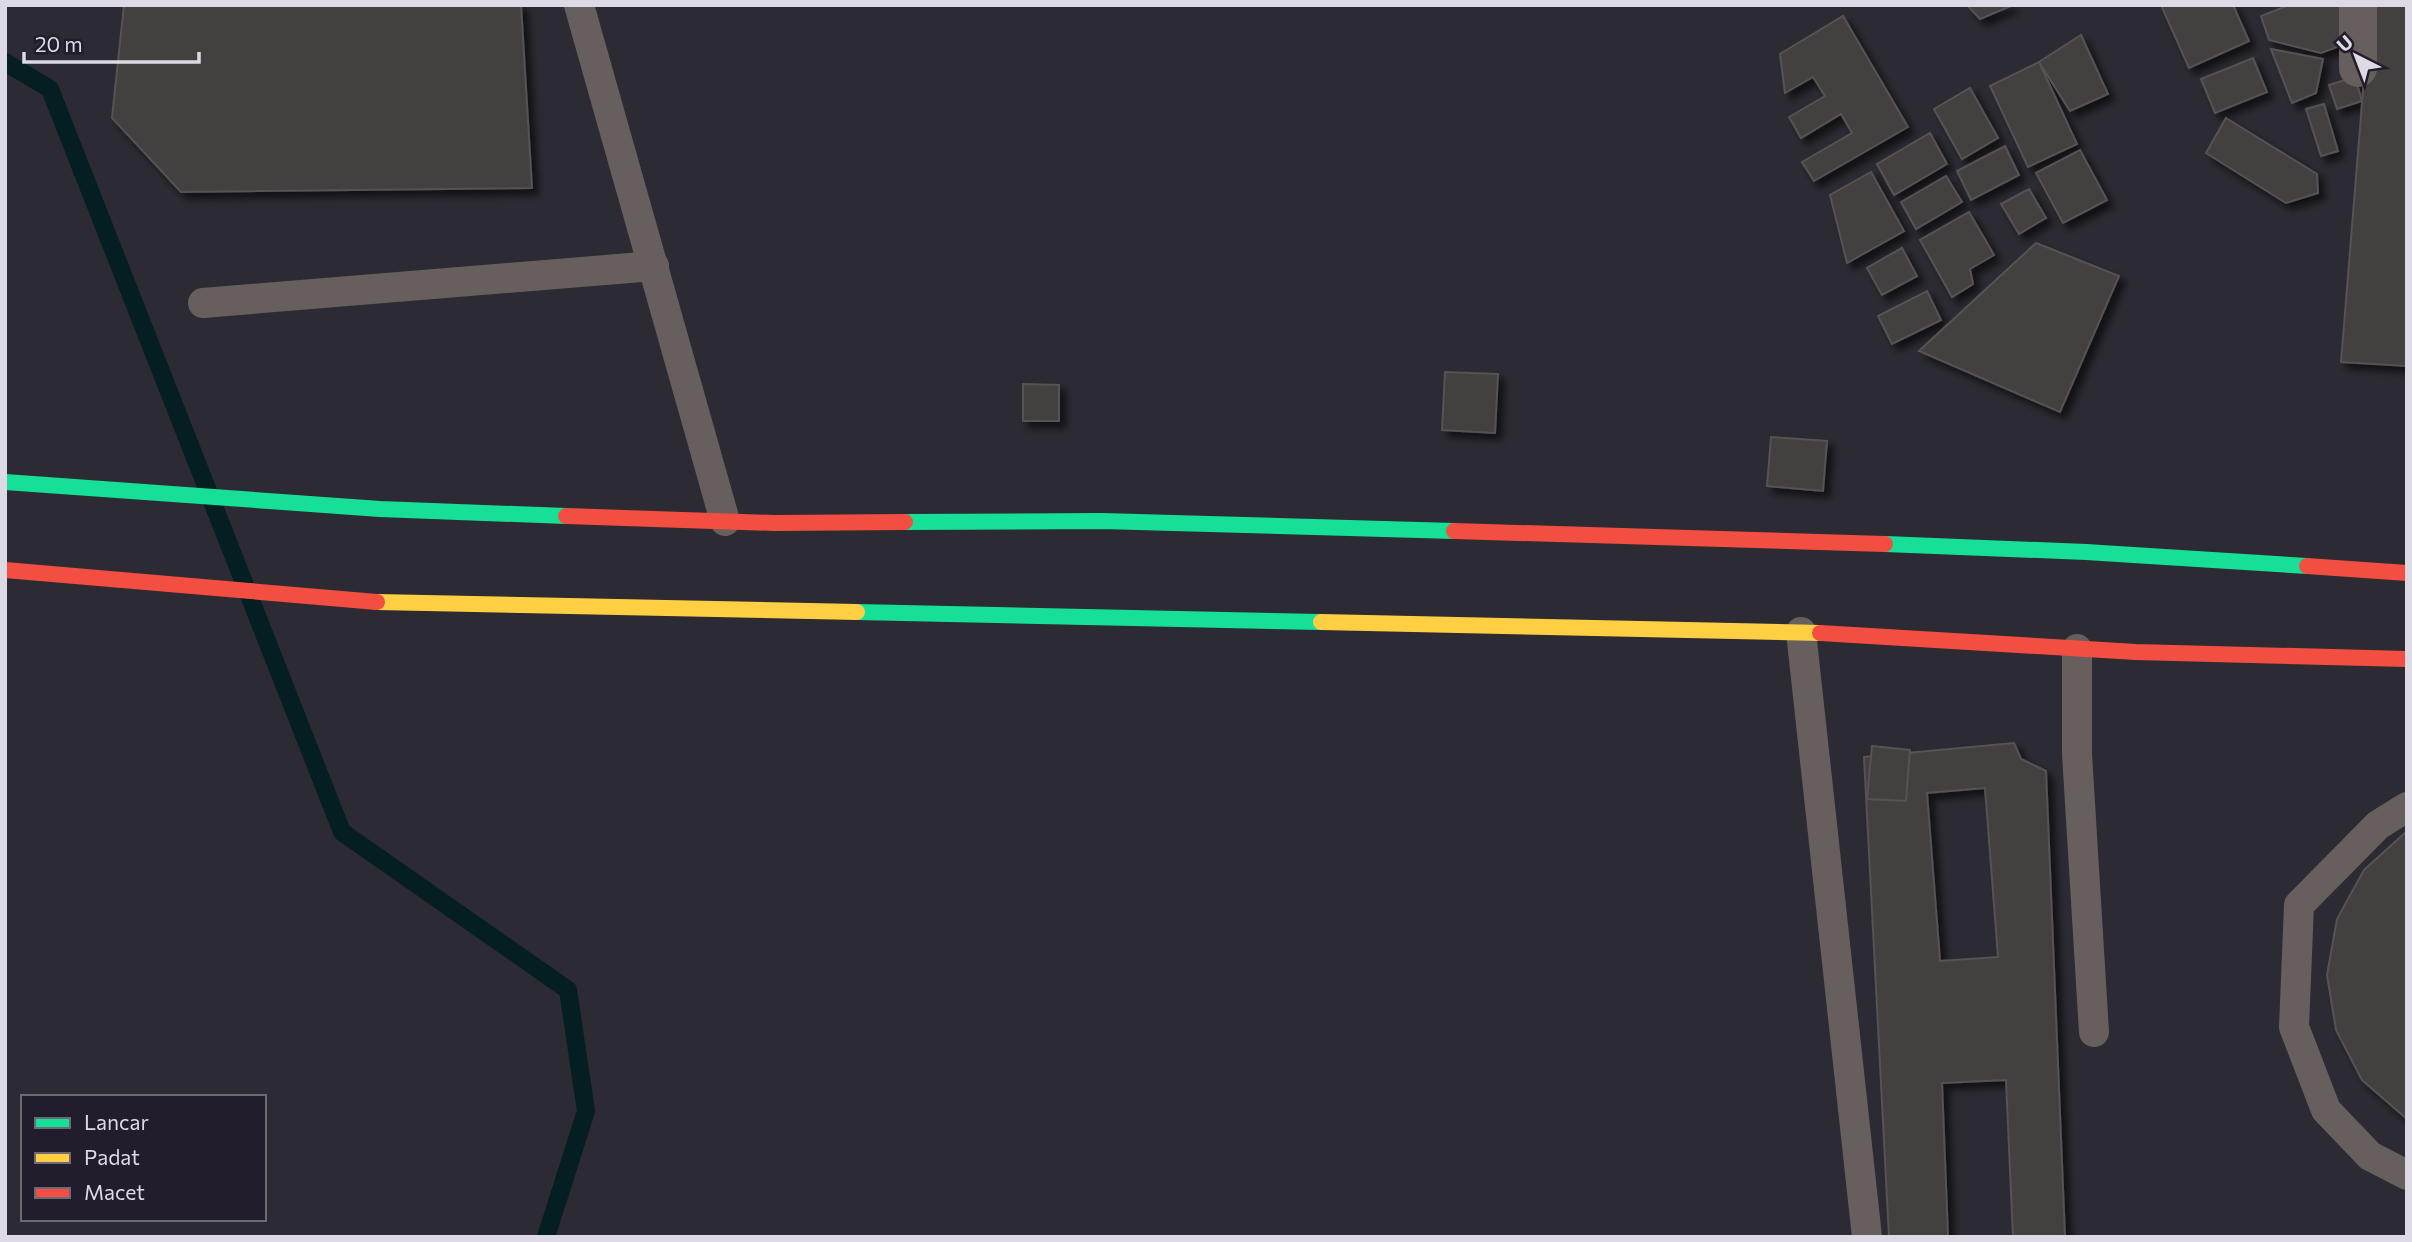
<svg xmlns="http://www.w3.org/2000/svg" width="2412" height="1242" font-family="Commissioner,sans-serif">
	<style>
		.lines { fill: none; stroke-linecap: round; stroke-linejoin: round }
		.stream { stroke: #041e21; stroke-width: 18 }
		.building { fill: #443f40; stroke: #575255; stroke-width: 2; fill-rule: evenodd; filter: url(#shadow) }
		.lane { stroke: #675f5d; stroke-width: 30 }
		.street { stroke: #675f5d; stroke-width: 38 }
		.fast { stroke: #16e098; stroke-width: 16 }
		.slow { stroke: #ffcf43; stroke-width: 16 }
		.jam { stroke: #f24e42; stroke-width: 16 }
	</style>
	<defs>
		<filter id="shadow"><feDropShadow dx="6" dy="6" stdDeviation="3.5" flood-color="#0009"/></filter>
	</defs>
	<rect width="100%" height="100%" fill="#2c2a32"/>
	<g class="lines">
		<polyline class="stream" points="5,62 50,89 342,832 568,990 586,1111 546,1237"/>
	</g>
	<g class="building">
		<polygon points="124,5 521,5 532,188 181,192 112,118"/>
		<polygon points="1967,5 2013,5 1980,19"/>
		<polygon points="2161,5 2233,5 2249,41 2189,68"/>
		<polygon points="2289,5 2343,5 2356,40 2321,53 2269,40 2261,16"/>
		<polygon points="2370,5 2407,5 2407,366 2341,362"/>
		<polygon points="1843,16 1908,127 1814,181 1802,162 1852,133 1841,114 1801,138 1789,117 1825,96 1813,77 1785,93 1780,54"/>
		<polygon points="2081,35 2108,94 2070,111 2039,62"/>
		<polygon points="2271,49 2323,59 2316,93 2292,103"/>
		<polygon points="2253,58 2267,92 2215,113 2201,79"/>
		<polygon points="2039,62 2077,144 2028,167 1990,86"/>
		<polygon points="2355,77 2362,101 2337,109 2329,85"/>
		<polygon points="1970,88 1998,138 1962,159 1934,109"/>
		<polygon points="2324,104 2338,151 2321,156 2306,109"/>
		<polygon points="2226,118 2317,174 2318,193 2286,203 2206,153"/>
		<polygon points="1930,133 1947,164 1894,195 1877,164"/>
		<polygon points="2005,146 2019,175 1971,200 1957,171"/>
		<polygon points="2080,150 2107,200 2063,223 2036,173"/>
		<polygon points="1871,172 1904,231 1847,263 1830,195"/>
		<polygon points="1946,176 1962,202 1916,229 1901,202"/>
		<polygon points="2029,189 2046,218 2019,234 2001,204"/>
		<polygon points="1969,212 1994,255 1970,269 1973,284 1952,297 1920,240"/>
		<polygon points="2036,243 2119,276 2060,412 1919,351"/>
		<polygon points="1902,248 1917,276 1882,295 1867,268"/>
		<polygon points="1927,291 1941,320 1892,344 1878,316"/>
		<polygon points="1445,372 1498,374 1495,433 1442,430"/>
		<polygon points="1023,384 1059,385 1059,421 1023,421"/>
		<polygon points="1771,437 1827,441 1823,491 1767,486"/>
		<path d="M2014,743L2021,759L2046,771L2065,1237H2013L2006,1080L1942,1083L1948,1237H1889L1864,757ZM1985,788L1998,957L1940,961L1927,793Z"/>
		<polygon points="1872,746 1910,750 1906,801 1867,799"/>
		<polygon points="2406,832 2407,832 2407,1119 2362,1080 2336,1030 2327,975 2337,919 2364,870"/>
	</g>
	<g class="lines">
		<g class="lane">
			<polyline points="579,5 725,521"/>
			<polyline points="203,303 654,266"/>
			<polyline points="1801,632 1867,1237"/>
			<polyline points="2077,649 2077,754 2094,1032"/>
			<polyline points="2407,807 2378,825 2299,905 2294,1027 2326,1110 2370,1156 2407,1175"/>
		</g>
		<polyline class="street" points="2358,5 2358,68"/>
		<g class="fast">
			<polyline points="5,482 380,509 566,516"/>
			<polyline points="905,522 1102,521 1454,531"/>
			<polyline points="1885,544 2086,552 2307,566"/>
			<polyline points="857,612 1321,622"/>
		</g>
		<g class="slow">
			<polyline points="377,602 857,612"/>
			<polyline points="1321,622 1820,633"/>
		</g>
		<g class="jam">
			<polyline points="566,516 774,523 905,522"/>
			<polyline points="1454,531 1885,544"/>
			<polyline points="2307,566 2407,573"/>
			<polyline points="5,570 377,602"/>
			<polyline points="1820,633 2136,652 2407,659"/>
		</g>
	</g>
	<rect width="2412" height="1242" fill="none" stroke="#dddae5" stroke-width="14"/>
	<rect x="21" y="1095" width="245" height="126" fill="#221d2c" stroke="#6d6976" stroke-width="2"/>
	<rect x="35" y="1118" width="35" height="10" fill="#16e098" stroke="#6d6976" stroke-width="2"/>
	<text x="84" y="1130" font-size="21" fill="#dddae5">Lancar</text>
	<rect x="35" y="1153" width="35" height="10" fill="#ffcf43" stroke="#6d6976" stroke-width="2"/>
	<text x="84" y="1165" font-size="21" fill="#dddae5">Padat</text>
	<rect x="35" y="1188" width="35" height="10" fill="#f24e42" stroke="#6d6976" stroke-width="2"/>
	<text x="84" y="1200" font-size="21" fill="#dddae5">Macet</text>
	<g transform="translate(2356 56) rotate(318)" stroke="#221d2c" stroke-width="5" paint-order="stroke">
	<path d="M0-5L12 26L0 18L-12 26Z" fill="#dddae5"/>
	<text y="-10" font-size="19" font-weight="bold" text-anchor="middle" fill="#dddae5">U</text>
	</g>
	<path d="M24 52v10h175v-10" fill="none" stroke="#dddae5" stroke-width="3.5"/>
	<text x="35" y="52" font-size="21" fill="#dddae5" stroke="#221d2c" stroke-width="5" paint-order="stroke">20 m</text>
</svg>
